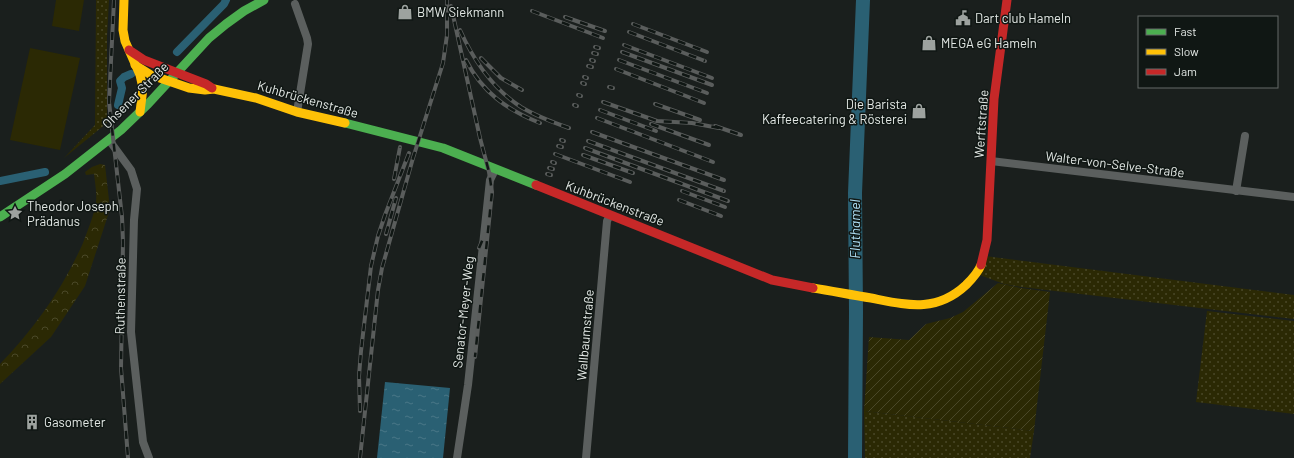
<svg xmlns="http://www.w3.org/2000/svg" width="1294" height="458" font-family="Barlow,sans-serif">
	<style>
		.grass { fill: url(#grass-dots) }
		.forest { fill: url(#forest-crowns) }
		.garden { fill: url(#garden-furrows) }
		.pitch { fill: #2b2904 }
		.water { fill: url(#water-ripples) }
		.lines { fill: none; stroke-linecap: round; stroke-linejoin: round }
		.canal { stroke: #2a6073; stroke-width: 8 }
		.river { stroke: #2a6073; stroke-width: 14 }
		.street { stroke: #5b5f5e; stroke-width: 8 }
		.fast { stroke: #4caf50; stroke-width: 9 }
		.slow { stroke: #ffc107; stroke-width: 9 }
		.jam { stroke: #c62828; stroke-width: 9 }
		.rail-casing { stroke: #5a5d5c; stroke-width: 4 }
		.rail { stroke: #101714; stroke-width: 2.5; stroke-dasharray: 8; stroke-linecap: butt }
		.labels { text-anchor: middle; stroke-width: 3; stroke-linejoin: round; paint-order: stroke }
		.poi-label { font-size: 13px; fill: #e3e8e5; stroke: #101714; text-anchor: start }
		.street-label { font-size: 13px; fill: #e3e8e5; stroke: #101714 }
		.water-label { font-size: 14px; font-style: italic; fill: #afe0f5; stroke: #101714 }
	</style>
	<defs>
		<pattern id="grass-dots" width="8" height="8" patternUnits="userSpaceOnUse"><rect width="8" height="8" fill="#2b2904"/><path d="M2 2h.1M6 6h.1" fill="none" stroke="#4a4828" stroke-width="1.8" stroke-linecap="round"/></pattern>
		<pattern id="forest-crowns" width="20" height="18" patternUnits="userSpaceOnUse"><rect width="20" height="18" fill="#2b2904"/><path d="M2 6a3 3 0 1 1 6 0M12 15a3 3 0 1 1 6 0" fill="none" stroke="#4a4828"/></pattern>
		<pattern id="garden-furrows" width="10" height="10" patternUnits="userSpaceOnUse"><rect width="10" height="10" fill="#2b2904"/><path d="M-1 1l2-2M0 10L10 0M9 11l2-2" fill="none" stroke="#4a4828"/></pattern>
		<pattern id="water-ripples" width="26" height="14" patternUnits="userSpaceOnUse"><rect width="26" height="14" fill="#2a6073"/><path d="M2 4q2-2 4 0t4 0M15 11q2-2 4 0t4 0" fill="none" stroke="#497787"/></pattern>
	</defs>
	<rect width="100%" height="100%" fill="#1a1f1d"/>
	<g class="grass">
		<polygon points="96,0 109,0 107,37 107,123 64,158 95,125"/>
		<polygon points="985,256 1294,295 1294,319 1021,287 1004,284 977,274"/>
		<polygon points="1207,311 1294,321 1294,414 1196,402"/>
		<polygon points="864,411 1034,431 1030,458 865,458"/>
	</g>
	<path class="forest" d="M100,164L105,165L110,209L85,286L51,337L0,384V364C35,328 63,288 83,243C88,229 94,216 96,202C97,193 95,183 94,174L86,175L85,172L92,167Z"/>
	<polygon class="garden" points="998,283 1021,288 1050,292 1034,431 864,411 869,337 909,340 926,324 950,318 963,312"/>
	<g class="pitch">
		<polygon points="56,0 84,0 79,31 52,26"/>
		<polygon points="30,48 80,58 60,150 10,140"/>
	</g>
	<polygon class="water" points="385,382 450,388 443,458 377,458"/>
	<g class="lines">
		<g class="canal">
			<polyline points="177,52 224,4 226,0"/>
			<polyline points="118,105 122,88 120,81 124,77 131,74"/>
			<polyline points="0,181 45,172"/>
		</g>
		<polyline class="river" points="855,458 856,312 855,193 863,0"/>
		<g class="street">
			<polyline points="295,4 307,38 308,44 297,112"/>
			<polyline points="109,140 131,170 137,189 134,220 131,332 143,442 149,458"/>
			<polyline points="991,161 1294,197"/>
			<polyline points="1236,191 1245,136"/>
			<polyline points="457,458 468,385 490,180 495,170"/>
			<polyline points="586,458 607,221 610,215"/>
		</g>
		<g class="fast">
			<polyline points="345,123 443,148 536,185"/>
			<polyline points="0,217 65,174 121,130 148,104 209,38 226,24 244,11 264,0"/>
		</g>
		<g class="slow">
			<polyline points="124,0 123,30 125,41 140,75 143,88 140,112"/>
			<polyline points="135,65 151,75 189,88 205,90 214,89 256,98 297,112 345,123"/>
			<path d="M813,288C832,291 852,295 871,298C907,305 936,313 966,285C972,279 978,273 981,265"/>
		</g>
		<g class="jam">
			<polyline points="129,50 144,60 206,84 212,88"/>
			<polyline points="536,185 772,280 813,288"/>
			<polyline points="981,265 987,240 994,99 1007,0"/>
		</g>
		<g class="rail-casing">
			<g id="rail">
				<polyline points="114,0 109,102 122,217 123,242 121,368 128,458"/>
				<polyline points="451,6 480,138 489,172 492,192 475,357"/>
				<polyline points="532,11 603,38"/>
				<polyline points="565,17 605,31"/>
				<polyline points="633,24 707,52"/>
				<path d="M460,30C473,59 493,89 521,107C536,116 552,122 569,128"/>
				<polyline points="629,32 705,61"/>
				<polyline points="624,45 712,78"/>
				<polyline points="595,47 599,48"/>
				<polyline points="622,52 712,85"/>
				<polyline points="593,53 597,54"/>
				<polyline points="481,58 501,78 522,90"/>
				<path d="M466,60C482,92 507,110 540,123"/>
				<polyline points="591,60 594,61"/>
				<polyline points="619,60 707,93"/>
				<polyline points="588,66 592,67"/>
				<polyline points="616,69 704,103"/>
				<polyline points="584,77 587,78"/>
				<polyline points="582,83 585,84"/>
				<polyline points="609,87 613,88"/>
				<polyline points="578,95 581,96"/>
				<polyline points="603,102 657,121 692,123 719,128"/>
				<polyline points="655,104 700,120"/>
				<polyline points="574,105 577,106"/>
				<polyline points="600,110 656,131"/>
				<polyline points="597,118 713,162"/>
				<polyline points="651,124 709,145"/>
				<polyline points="715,126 741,135"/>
				<polyline points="592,132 724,180"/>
				<polyline points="561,140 564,141"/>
				<polyline points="588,141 724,191"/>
				<polyline points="558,146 562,147"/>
				<polyline points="585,148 728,201"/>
				<polyline points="555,154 630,182"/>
				<polyline points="583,155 633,173"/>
				<polyline points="552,162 555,163"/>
				<polyline points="549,168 553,169"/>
				<polyline points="547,174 551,175"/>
				<polyline points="394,179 400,147"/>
				<polyline points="682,191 725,207"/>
				<polyline points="679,200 721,216"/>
				<polyline points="386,234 396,198"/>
				<polyline points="479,248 485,234"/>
				<polyline points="360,411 359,376 361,351 371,266 378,236 385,215 409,153"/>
				<polyline points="360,458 378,290 382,268 413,158 443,63 447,35 447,0"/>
			</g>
		</g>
		<use href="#rail" class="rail"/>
	</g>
	<defs>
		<g id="shop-bare" transform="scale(1.2)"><path d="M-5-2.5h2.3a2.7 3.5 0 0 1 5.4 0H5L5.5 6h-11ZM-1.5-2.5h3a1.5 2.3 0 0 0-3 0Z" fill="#9da29f" stroke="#101714" stroke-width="2.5" paint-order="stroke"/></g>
		<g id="civic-bare" transform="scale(1.2)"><path d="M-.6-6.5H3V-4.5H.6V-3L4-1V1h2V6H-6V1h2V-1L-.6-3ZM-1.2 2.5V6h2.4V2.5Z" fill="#9da29f" stroke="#101714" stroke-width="2.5" paint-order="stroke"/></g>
		<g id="sight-bare" transform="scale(1.2)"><path d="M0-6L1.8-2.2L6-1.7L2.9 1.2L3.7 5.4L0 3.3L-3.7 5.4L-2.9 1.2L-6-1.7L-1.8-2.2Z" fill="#9da29f" stroke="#101714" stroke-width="2.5" paint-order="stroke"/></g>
		<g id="building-bare" transform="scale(1.2)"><path d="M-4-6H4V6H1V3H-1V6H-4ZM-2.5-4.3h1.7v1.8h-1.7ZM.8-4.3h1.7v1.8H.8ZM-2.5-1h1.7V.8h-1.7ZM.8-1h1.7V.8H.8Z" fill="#9da29f" stroke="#101714" stroke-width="2.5" paint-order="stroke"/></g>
	</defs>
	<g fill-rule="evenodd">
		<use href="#shop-bare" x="405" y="12"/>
		<use href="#civic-bare" x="963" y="18"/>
		<use href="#shop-bare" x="929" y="43"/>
		<use href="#shop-bare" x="919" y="111"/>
		<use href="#sight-bare" x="15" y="213"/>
		<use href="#building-bare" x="32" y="422"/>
	</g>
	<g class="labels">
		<g class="poi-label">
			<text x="417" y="17">BMW Siekmann</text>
			<text x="975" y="23">Dart club Hameln</text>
			<text x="941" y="48">MEGA eG Hameln</text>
			<text x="907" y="109" text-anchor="end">Die Barista<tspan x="907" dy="15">Kaffeecatering &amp; Rösterei</tspan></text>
			<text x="27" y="211">Theodor Joseph<tspan x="27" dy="15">Prädanus</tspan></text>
			<text x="44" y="427">Gasometer</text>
		</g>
		<g class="street-label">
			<text transform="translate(135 95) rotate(-45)" y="5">Ohsener Straße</text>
			<text transform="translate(308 99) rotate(16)" y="5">Kuhbrückenstraße</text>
			<text transform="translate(981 124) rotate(-86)" y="5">Werftstraße</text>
			<text transform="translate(1115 164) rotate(7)" y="5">Walter-von-Selve-Straße</text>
			<text transform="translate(615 203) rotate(21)" y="5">Kuhbrückenstraße</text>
			<text transform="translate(120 296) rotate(-89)" y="5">Ruthenstraße</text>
			<text transform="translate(463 312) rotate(-84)" y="5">Senator-Meyer-Weg</text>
			<text transform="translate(585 335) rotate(-85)" y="5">Wallbaumstraße</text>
		</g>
		<g class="water-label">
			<text transform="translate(855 229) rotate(-90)" y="5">Fluthamel</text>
		</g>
	</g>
	<rect x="1138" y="16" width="140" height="72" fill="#101714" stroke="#646b68"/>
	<rect x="1146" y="29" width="20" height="6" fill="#4caf50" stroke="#646b68"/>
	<text x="1174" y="36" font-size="12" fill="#e3e8e5">Fast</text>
	<rect x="1146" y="49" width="20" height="6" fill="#ffc107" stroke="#646b68"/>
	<text x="1174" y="56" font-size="12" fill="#e3e8e5">Slow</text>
	<rect x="1146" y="69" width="20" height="6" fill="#c62828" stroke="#646b68"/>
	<text x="1174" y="76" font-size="12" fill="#e3e8e5">Jam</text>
</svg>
